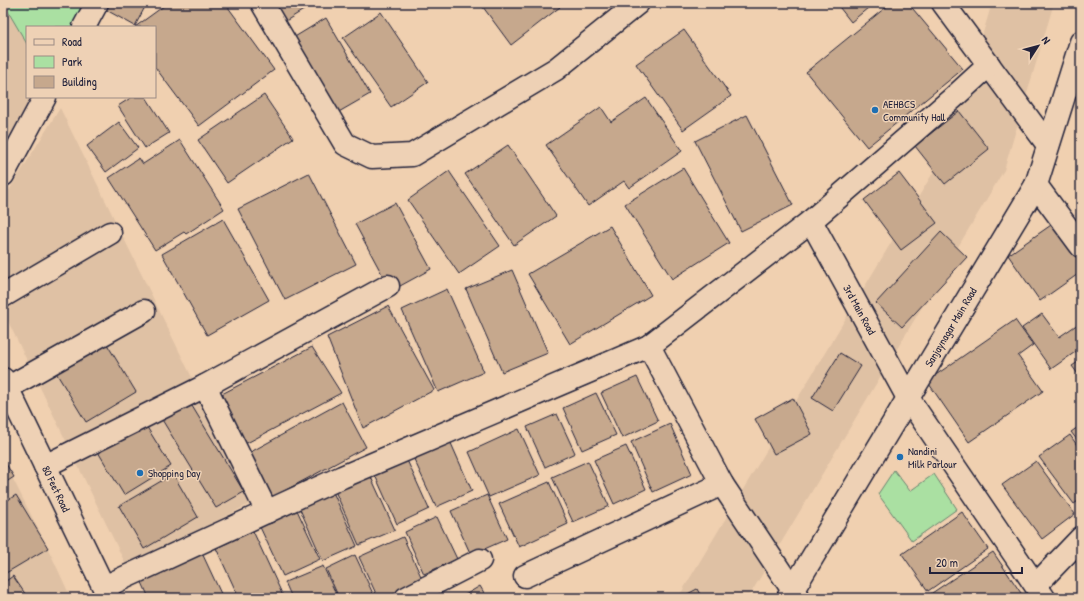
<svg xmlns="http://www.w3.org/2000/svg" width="1084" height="601" font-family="'Patrick Hand',sans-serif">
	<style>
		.built { fill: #dfc1a4 }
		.green { fill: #aae0a2; stroke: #66816e }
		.building { fill: #c6a88d; stroke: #22223b }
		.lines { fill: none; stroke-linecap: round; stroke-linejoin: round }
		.minor-casing { stroke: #22223b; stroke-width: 25 }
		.minor { stroke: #eed1b5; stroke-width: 22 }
		.poi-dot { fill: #1f6fb2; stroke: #eed1b5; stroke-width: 1.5 }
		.labels { text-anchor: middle; stroke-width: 3; stroke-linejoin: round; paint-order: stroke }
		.poi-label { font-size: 11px; fill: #22223b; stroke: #eed1b5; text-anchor: start }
		.street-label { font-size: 11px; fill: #22223b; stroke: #eed1b5 }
	</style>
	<rect width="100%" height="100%" fill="#f0d0b0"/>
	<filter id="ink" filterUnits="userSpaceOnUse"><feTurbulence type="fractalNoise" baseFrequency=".025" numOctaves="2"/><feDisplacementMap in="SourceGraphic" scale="8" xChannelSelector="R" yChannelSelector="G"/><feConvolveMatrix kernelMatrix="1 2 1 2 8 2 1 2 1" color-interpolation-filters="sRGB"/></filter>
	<g filter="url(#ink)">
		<g class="built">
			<polygon points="3,3 27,44 27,97 35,97 3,154"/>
			<polygon points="992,3 1054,3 1004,170 748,598 678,598 949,146"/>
			<polygon points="60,108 253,502 127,567 3,311 3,200"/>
			<polygon points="3,459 52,557 71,598 3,598"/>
		</g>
		<g class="green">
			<polygon points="3,3 85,3 72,27 27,27 27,44"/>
			<polygon points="894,470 910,491 934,474 957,509 912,541 878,494"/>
		</g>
		<g class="building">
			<polygon points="104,3 147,3 135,26 101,7"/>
			<polygon points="168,3 225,3 274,70 199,126 155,67 155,27 135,27"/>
			<polygon points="272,3 315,3 284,22"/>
			<polygon points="480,3 557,3 560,7 511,45"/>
			<polygon points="836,3 874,3 851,22"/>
			<polygon points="891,3 908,3 963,69 867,147 806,72"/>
			<polygon points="381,12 428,82 391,107 343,38"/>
			<polygon points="326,18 370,94 337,113 293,38"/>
			<polygon points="684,30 731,96 683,130 636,64"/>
			<polygon points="264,95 293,138 227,183 198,140"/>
			<polygon points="132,97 146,97 169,133 145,148 118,106"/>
			<polygon points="646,98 682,151 629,188 624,181 588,206 546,145 601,107 611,122"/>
			<polygon points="959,111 989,149 945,184 915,146"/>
			<polygon points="747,115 793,205 741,231 695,141"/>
			<polygon points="119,122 138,148 106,172 87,146"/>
			<polygon points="180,140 224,209 186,234 184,232 155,250 109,178 139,158 143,164"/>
			<polygon points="508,145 556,216 514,245 465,174"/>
			<polygon points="683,168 729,243 672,279 625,204"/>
			<polygon points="449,171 500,246 459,274 408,200"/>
			<polygon points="309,173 356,264 285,300 238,209"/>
			<polygon points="899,173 937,223 901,250 864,200"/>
			<polygon points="395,203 431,269 391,291 355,224"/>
			<polygon points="223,219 269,300 207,335 162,254"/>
			<polygon points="1054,223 1081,262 1081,272 1040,301 1008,255"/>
			<polygon points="610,226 651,295 570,344 528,274"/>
			<polygon points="941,232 967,257 902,327 876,303"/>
			<polygon points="512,270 548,353 502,372 466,289"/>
			<polygon points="447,289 484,372 438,392 402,310"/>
			<polygon points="388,306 434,390 363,428 327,337"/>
			<polygon points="1042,314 1059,337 1078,324 1081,328 1081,348 1051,369 1022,328"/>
			<polygon points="1015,320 1033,345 1018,356 1043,391 969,442 927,381"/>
			<polygon points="105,341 136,392 86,422 55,371"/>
			<polygon points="312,347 341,393 245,444 220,395"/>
			<polygon points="840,353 861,366 833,411 812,398"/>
			<polygon points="1081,360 1081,378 1072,366"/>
			<polygon points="637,377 658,421 622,438 601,393"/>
			<polygon points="596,393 616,435 582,450 563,408"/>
			<polygon points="793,398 812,434 774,454 755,419"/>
			<polygon points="189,401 244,492 216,508 161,418"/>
			<polygon points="342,402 366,447 271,498 247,454"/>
			<polygon points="557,414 575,453 545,467 527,427"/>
			<polygon points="145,424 171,466 124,495 98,452"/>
			<polygon points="670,424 692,474 653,492 631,442"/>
			<polygon points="1081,425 1081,445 1071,432"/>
			<polygon points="519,429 540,475 489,497 469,452"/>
			<polygon points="1070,435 1081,451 1081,499 1074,504 1039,457"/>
			<polygon points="450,441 472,491 436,507 413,457"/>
			<polygon points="626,446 646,489 614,504 594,460"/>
			<polygon points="406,458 429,509 397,524 374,473"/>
			<polygon points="3,459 14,477 3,484"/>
			<polygon points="588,461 609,506 573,522 552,477"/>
			<polygon points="1036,461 1075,514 1042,539 1002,485"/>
			<polygon points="173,474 198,517 144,549 119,506"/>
			<polygon points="370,475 395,530 359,545 335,491"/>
			<polygon points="549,482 568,524 519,547 499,504"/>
			<polygon points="333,492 357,546 323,561 299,507"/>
			<polygon points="16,495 48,548 6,573 3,568 3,503"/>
			<polygon points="487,495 507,539 471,555 451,511"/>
			<polygon points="296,508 320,559 283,576 259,525"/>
			<polygon points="962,512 988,549 928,591 902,554"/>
			<polygon points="437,517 457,559 424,574 405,532"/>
			<polygon points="253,531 284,598 239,598 216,548"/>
			<polygon points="403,537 424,583 392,598 378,598 359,557"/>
			<polygon points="201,551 223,598 149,598 141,580"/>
			<polygon points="993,552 1023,596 1020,598 926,597"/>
			<polygon points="355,555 375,598 339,598 326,569"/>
			<polygon points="323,566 338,598 292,598 285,582"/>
			<polygon points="13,576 28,598 3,598 3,583"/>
			<polygon points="480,586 487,598 460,598"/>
			<polygon points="697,589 702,598 680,598"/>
		</g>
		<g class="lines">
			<g class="minor-casing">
				<g id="minor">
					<polyline points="262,3 345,144 372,157 412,155 556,69 638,3"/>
					<polyline points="943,3 1048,145"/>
					<polyline points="84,27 97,3"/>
					<polyline points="3,175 45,97"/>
					<polyline points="1036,185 1081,246"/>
					<path id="s1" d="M811,221L908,398L1044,598"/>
					<polyline points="3,296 110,233"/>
					<polyline points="649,346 722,484 798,598"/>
					<path id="s2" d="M3,379L109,598"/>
					<polyline points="205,386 388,286"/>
					<polyline points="7,388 144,311"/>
					<polyline points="45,466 205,386 267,512"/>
					<polyline points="525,576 722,484"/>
					<polyline points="1036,585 1081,538"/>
					<polyline points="104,587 342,477 649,346 811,221 953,98 989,65"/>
					<polyline points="406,598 480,560"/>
					<path id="s3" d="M788,598L1036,185L1081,42"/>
				</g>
			</g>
			<use href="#minor" class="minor"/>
		</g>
	</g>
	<g class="poi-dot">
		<circle cx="875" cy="110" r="4"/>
		<circle cx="900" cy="457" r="4"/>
		<circle cx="140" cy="473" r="4"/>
	</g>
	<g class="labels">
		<g class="poi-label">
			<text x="883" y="108">AEHBCS<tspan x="883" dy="13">Community Hall</tspan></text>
			<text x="908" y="455">Nandini<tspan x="908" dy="13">Milk Parlour</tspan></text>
			<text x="148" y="477">Shopping Day</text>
		</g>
		<g class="street-label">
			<text dy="4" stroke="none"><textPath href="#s1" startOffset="101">3rd Main Road</textPath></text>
			<text dy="4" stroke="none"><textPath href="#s3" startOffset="316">Sanjaynagar Main Road</textPath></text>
			<text dy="4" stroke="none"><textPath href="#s2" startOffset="122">80 Feet Road</textPath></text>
		</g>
	</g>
	<rect width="1084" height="601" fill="none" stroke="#eed1b5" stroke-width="16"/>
	<rect x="8" y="8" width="1068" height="585" fill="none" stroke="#22223b" stroke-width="1.5" filter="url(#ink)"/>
	<rect x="26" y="26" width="130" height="72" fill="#eed1b5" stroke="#9c8b84"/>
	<rect x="34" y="39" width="20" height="6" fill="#eed1b5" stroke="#9c8b84"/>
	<text x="62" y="46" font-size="12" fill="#22223b">Road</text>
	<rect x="34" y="56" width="20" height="12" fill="#aae0a2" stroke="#9c8b84"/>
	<text x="62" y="66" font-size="12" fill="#22223b">Park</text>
	<rect x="34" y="76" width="20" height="12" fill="#c6a88d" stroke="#9c8b84"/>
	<text x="62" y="86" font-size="12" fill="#22223b">Building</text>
	<g transform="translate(1038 46) rotate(54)" stroke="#eed1b5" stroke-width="3" paint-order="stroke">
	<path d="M0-3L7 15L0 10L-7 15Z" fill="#22223b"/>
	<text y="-6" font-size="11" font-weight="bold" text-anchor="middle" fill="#22223b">N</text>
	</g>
	<path d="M930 567v6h92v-6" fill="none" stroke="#22223b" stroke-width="2"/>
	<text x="936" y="567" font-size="12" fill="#22223b" stroke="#eed1b5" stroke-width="3" paint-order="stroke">20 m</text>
</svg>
